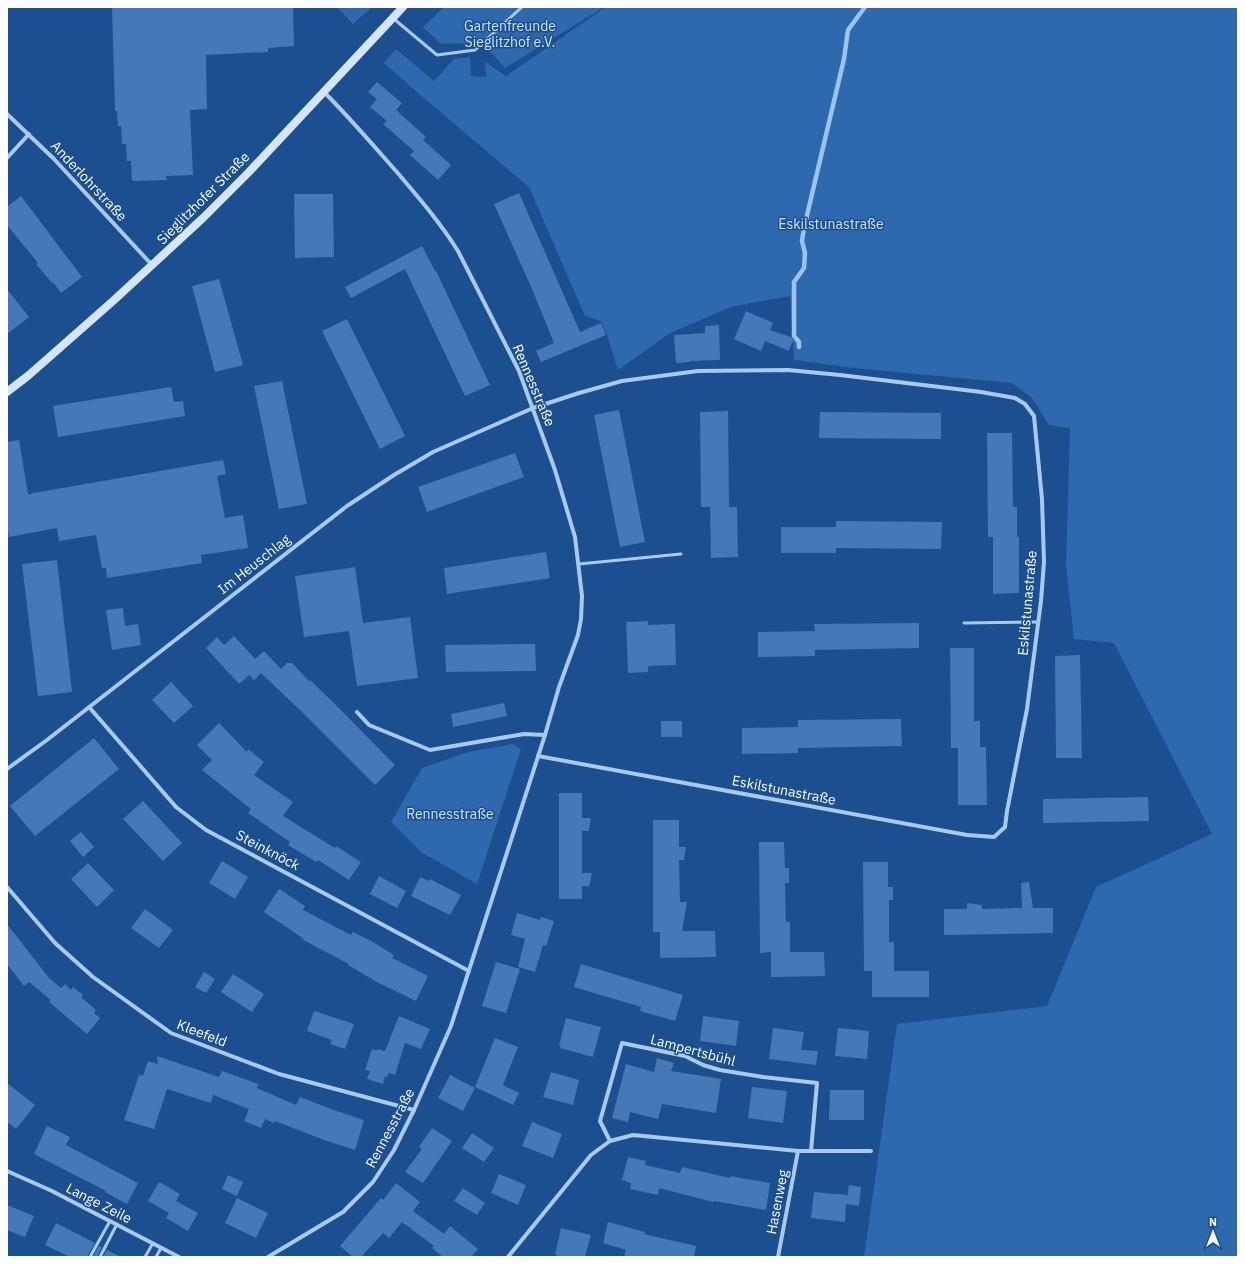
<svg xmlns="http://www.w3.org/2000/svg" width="1245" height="1264" font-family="'IBM Plex Sans',sans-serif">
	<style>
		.green { fill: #2e69ad }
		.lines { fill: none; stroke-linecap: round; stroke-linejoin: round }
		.stream { stroke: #9cc4f0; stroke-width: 4.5 }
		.building { fill: #4478b7 }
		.lane { stroke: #a9c9ee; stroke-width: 3 }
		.street { stroke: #a9c9ee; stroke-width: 4 }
		.secondary { stroke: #d6e6fa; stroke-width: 8 }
		.labels { text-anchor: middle; stroke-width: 3; stroke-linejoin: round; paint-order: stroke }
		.park-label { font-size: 14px; fill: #cfe3fa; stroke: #1b4f8f }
		.street-label { font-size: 14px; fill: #fff; stroke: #1b4f8f }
	</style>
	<rect width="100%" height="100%" fill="#1b4f8f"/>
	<g class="green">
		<polygon points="337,7 372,7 353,24"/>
		<polygon points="444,7 604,7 505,68 478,38 472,43 441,44 423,27"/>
		<polygon points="606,7 1238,7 1238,1257 864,1257 897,1024 1047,1006 1096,887 1212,834 1114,643 1074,639 1066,565 1070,428 1049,425 1032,398 1012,383 854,368 794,360 790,296 731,307 670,333 618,370 607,335 601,321 585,316 529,187 426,100 384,63 396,49 434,81 454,59 470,57 471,76 486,77 485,62 506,76"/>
		<polygon points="513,744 521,749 477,884 421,852 391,822 422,768 468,752"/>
	</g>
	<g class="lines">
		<polyline class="stream" points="799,347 799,342 794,336 794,282 804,268 805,253 802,241 804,228 844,59 848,30 865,7"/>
	</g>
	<g class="building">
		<polygon points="112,7 293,7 294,46 268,48 268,52 206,55 207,109 190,110 193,175 166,176 167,180 132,181 131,161 127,161 126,144 122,144 121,126 118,126 117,111 115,111"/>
		<polygon points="377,82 402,103 396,110 426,137 423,140 451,165 438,180 410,155 414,151 383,124 387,121 370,107 377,99 368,92"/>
		<polygon points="519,193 580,332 601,323 606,335 541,362 536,351 554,343 532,289 494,204"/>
		<polygon points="294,194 333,194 334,257 295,258"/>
		<polygon points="21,196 82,277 61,293 53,282 52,283 36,264 38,263 7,225 7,207"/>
		<polygon points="422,246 435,271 436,271 490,385 465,396 405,269 351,298 345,287"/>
		<polygon points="219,279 243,365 215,372 192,286"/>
		<polygon points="7,289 29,317 7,334"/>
		<polygon points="746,311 773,323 770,330 794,338 789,351 765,341 761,351 734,339"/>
		<polygon points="347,319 405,436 380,449 322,331"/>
		<polygon points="719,325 720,360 690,361 690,362 676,363 674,335 705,333 705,326"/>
		<polygon points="282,381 307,504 279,509 254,386"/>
		<polygon points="171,387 174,402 183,401 185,416 58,437 53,406"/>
		<polygon points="619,410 645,542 620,547 594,415"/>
		<polygon points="728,411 729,507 737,507 738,557 711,558 710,507 701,507 700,412"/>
		<polygon points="820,412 941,413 941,439 819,438"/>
		<polygon points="987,433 1012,433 1013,507 1017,507 1017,537 1019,537 1019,593 993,594 993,537 988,537"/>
		<polygon points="19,440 28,494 223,460 226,474 217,476 225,518 243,515 248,548 201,555 202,563 107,578 106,568 102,568 96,535 59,541 57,528 9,537 7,525 7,442"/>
		<polygon points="515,453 524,477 427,512 418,487"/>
		<polygon points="836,521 942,522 941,549 836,548 836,553 781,553 781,527 836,527"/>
		<polygon points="546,552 550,578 447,594 444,568"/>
		<polygon points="57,560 72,692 38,696 22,564"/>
		<polygon points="355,567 363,623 410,617 418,678 357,686 349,631 304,637 295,576"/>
		<polygon points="123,608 125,626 138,624 141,645 112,650 106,610"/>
		<polygon points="648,621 648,625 675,624 676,665 648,666 648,672 628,673 626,622"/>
		<polygon points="919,623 919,648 815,650 815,656 758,657 758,632 815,631 814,624"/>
		<polygon points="234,636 255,659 264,651 281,669 287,663 292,663 310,682 310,680 334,703 395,765 375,785 303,713 261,673 254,680 249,675 239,684 206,648 217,637 224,645"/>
		<polygon points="535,644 536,671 446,672 445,645"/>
		<polygon points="950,648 974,648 974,721 980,721 980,747 986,747 987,805 958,805 958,748 951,748"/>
		<polygon points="1080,655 1082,758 1056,758 1055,656"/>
		<polygon points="171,682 193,706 174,723 152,700"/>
		<polygon points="504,703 507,716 453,727 451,714"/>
		<polygon points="901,719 902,746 798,748 798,753 742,754 742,728 798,727 798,720"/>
		<rect x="661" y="721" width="21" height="16"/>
		<polygon points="219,723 247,752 248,749 264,762 254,775 293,802 283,816 335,848 336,846 361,862 349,880 318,860 316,862 288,845 290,842 248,813 251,809 202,770 212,760 197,745"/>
		<polygon points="94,738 119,769 35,836 10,806"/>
		<polygon points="559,793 582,793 582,818 591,818 589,831 582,831 582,873 592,873 589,886 582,886 582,899 559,899"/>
		<polygon points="1148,797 1149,821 1043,823 1043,799"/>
		<polygon points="143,801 182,843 163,861 123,819"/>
		<polygon points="653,820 679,820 679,847 686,847 684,860 679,860 680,902 687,902 682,931 715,931 716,957 660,958 660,932 653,932"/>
		<polygon points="81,832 94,847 83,857 70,841"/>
		<polygon points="759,842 784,842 785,868 789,868 789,883 785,883 786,922 790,922 790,952 824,952 825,976 771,977 771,952 760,953"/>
		<polygon points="222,861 248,877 235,899 209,883"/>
		<polygon points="863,862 888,862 888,887 893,887 893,900 889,900 889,942 894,942 894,971 929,971 929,997 872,997 872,971 864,971"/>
		<polygon points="88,863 114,890 97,907 71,879"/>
		<polygon points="379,876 406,891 397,908 370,894"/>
		<polygon points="420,877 429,881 430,879 461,895 450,915 411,896"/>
		<polygon points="1029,882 1033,908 1053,908 1053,933 944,935 944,909 967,909 967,903 982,905 982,909 1022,908 1021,883"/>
		<polygon points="279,889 305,906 303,910 351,935 353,932 373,942 394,955 392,958 428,976 416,1001 377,982 348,965 349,964 303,940 304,939 264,912"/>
		<polygon points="145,909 173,930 159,948 131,928"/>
		<polygon points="517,913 540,920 541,917 554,921 546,946 543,945 535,972 518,967 525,939 511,935"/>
		<polygon points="7,924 49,978 61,988 65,984 71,990 73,987 83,995 81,997 96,1010 94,1013 100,1018 87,1034 49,1002 51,1000 29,982 24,986 7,964"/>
		<polygon points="496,962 520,969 506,1013 482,1006"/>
		<polygon points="581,964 683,995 675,1021 640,1011 641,1007 574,987"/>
		<polygon points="204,972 215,979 206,993 195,987"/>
		<polygon points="233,974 264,994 252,1012 221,992"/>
		<polygon points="314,1011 354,1024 345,1049 330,1044 332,1040 307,1031"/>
		<polygon points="399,1016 430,1029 421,1049 405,1043 395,1075 389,1073 387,1077 385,1076 383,1084 367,1079 370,1071 365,1070 372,1049 377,1051 377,1049 385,1051"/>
		<polygon points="703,1016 739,1021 736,1046 700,1041"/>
		<polygon points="566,1018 601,1027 593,1057 560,1048 561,1046 559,1045"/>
		<polygon points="773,1028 804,1032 801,1050 818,1051 816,1065 769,1059"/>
		<polygon points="838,1028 869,1031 867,1059 835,1056"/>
		<polygon points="495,1038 518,1047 503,1085 519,1093 513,1105 475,1087"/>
		<polygon points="157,1056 219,1077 222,1071 258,1084 257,1088 296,1105 300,1097 334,1110 364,1120 355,1150 324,1140 275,1121 274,1123 265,1119 261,1128 244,1121 249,1109 213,1095 211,1103 167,1089 154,1129 124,1120 139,1075 143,1076 148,1061 158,1064"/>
		<polygon points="657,1058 674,1063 671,1071 721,1079 716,1113 662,1104 658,1119 630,1112 628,1122 612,1118 626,1064 654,1072"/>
		<polygon points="551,1072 579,1080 573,1105 543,1097"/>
		<polygon points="450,1075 475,1088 463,1111 438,1098"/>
		<polygon points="7,1083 35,1105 16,1129 7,1122"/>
		<polygon points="752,1087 787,1091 783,1123 748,1118"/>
		<polygon points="830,1090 864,1090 864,1120 829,1120"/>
		<polygon points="532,1122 562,1134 553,1158 522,1146"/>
		<polygon points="47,1126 70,1137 66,1145 138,1183 127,1204 105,1192 106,1191 34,1154"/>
		<polygon points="432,1128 452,1141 423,1183 405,1172 422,1149 419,1147"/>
		<polygon points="472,1133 494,1148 484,1162 462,1148"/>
		<polygon points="628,1157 646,1161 645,1165 680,1173 682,1167 730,1178 730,1176 770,1183 766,1210 714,1201 713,1202 659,1188 658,1195 630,1189 631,1183 622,1180"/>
		<polygon points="499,1174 526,1185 518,1205 491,1193"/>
		<polygon points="228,1175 243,1182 237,1196 222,1189"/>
		<polygon points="159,1182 180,1194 176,1201 198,1213 188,1231 166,1218 169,1213 148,1201"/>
		<polygon points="396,1183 420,1202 413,1211 444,1234 450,1226 478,1249 471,1257 443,1257 432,1248 434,1246 402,1222 389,1238 383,1233 361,1257 353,1257 340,1246 381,1198 383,1200"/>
		<polygon points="849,1185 861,1187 859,1206 846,1204 845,1222 811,1218 814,1192 847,1195 847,1197"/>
		<polygon points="463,1188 485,1203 477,1215 454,1201"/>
		<polygon points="237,1198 268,1213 256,1238 225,1223"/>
		<polygon points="7,1205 34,1216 25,1237 7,1230"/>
		<polygon points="608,1222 645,1232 644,1234 696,1246 694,1257 624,1257 626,1250 603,1243"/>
		<polygon points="56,1223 95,1243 87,1257 70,1257 45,1245"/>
		<polygon points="561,1228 591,1235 585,1257 563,1257 555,1255"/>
		<polygon points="99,1246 102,1247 97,1257 93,1257"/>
		<polygon points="107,1250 121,1257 103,1257"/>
	</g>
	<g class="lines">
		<g class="lane">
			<polyline points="394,19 437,55 475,50 522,7"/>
			<polyline points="579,564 681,554"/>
			<polyline points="964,623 1038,622"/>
			<polyline points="90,1257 110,1221"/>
			<polyline points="100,1257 117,1224"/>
			<polyline points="145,1257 153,1243"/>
			<polyline points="156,1257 161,1248"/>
		</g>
		<g class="street">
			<polyline points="7,114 54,159 152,265"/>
			<polyline points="7,158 29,134"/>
			<polyline points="89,707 176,807 206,830 469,971"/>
			<polyline points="357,712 369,725 430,750 524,734 545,735"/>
			<polyline points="7,769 47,740 347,506 394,475 433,452 533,408 579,393 622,381 698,371 788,370 840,375 981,392 1015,398 1025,404 1034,416 1042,499 1044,562 1041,601 1027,709 1007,811 1005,827 994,837 967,835 538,756"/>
			<polyline points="7,887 55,943 93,977 171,1033 279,1074 414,1110"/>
			<polyline points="610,1141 600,1121 622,1043 685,1056 703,1065 720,1070 763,1077 817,1083 811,1151"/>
			<polyline points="7,1171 52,1191 179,1257"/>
			<path d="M268,1257L343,1212L373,1182L394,1150L414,1110L451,1026L545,735L559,687L578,635L581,619L582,596L575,537L555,470L519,371L458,251C440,222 418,197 396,171C372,144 349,117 324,92"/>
			<polyline points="508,1257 591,1155 610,1141 633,1135 798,1151 871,1151"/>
			<polyline points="778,1257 798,1151"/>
		</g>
		<polyline class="secondary" points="7,392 29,375 113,301 203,218 248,173 403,7"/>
	</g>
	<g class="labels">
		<g class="park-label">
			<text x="510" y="31">Gartenfreunde<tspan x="510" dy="16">Sieglitzhof e.V.</tspan></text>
			<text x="831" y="229">Eskilstunastraße</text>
			<text x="450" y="819">Rennesstraße</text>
		</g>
		<g class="street-label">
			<text transform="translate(89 181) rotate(47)" y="5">Anderlohrstraße</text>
			<text transform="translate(203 198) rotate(-45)" y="5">Sieglitzhofer Straße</text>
			<text transform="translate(534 385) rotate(67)" y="5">Rennesstraße</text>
			<text transform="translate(254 564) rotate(-38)" y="5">Im Heuschlag</text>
			<text transform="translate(1027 603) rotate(-85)" y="5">Eskilstunastraße</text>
			<text transform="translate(784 790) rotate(11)" y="5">Eskilstunastraße</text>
			<text transform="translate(268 850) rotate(28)" y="5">Steinknöck</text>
			<text transform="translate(202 1033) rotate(21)" y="5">Kleefeld</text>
			<text transform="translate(693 1050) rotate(15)" y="5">Lampertsbühl</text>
			<text transform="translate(390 1128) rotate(-62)" y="5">Rennesstraße</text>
			<text transform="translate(777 1202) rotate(-79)" y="5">Hasenweg</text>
			<text transform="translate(99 1203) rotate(27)" y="5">Lange Zeile</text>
		</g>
	</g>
	<rect width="1245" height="1264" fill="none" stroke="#ffffff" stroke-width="16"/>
	<g transform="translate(1213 1232)" stroke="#1b4f8f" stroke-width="3" paint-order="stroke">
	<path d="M0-3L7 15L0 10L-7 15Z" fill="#ffffff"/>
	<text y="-6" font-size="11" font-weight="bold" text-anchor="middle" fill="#ffffff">N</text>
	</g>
</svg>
